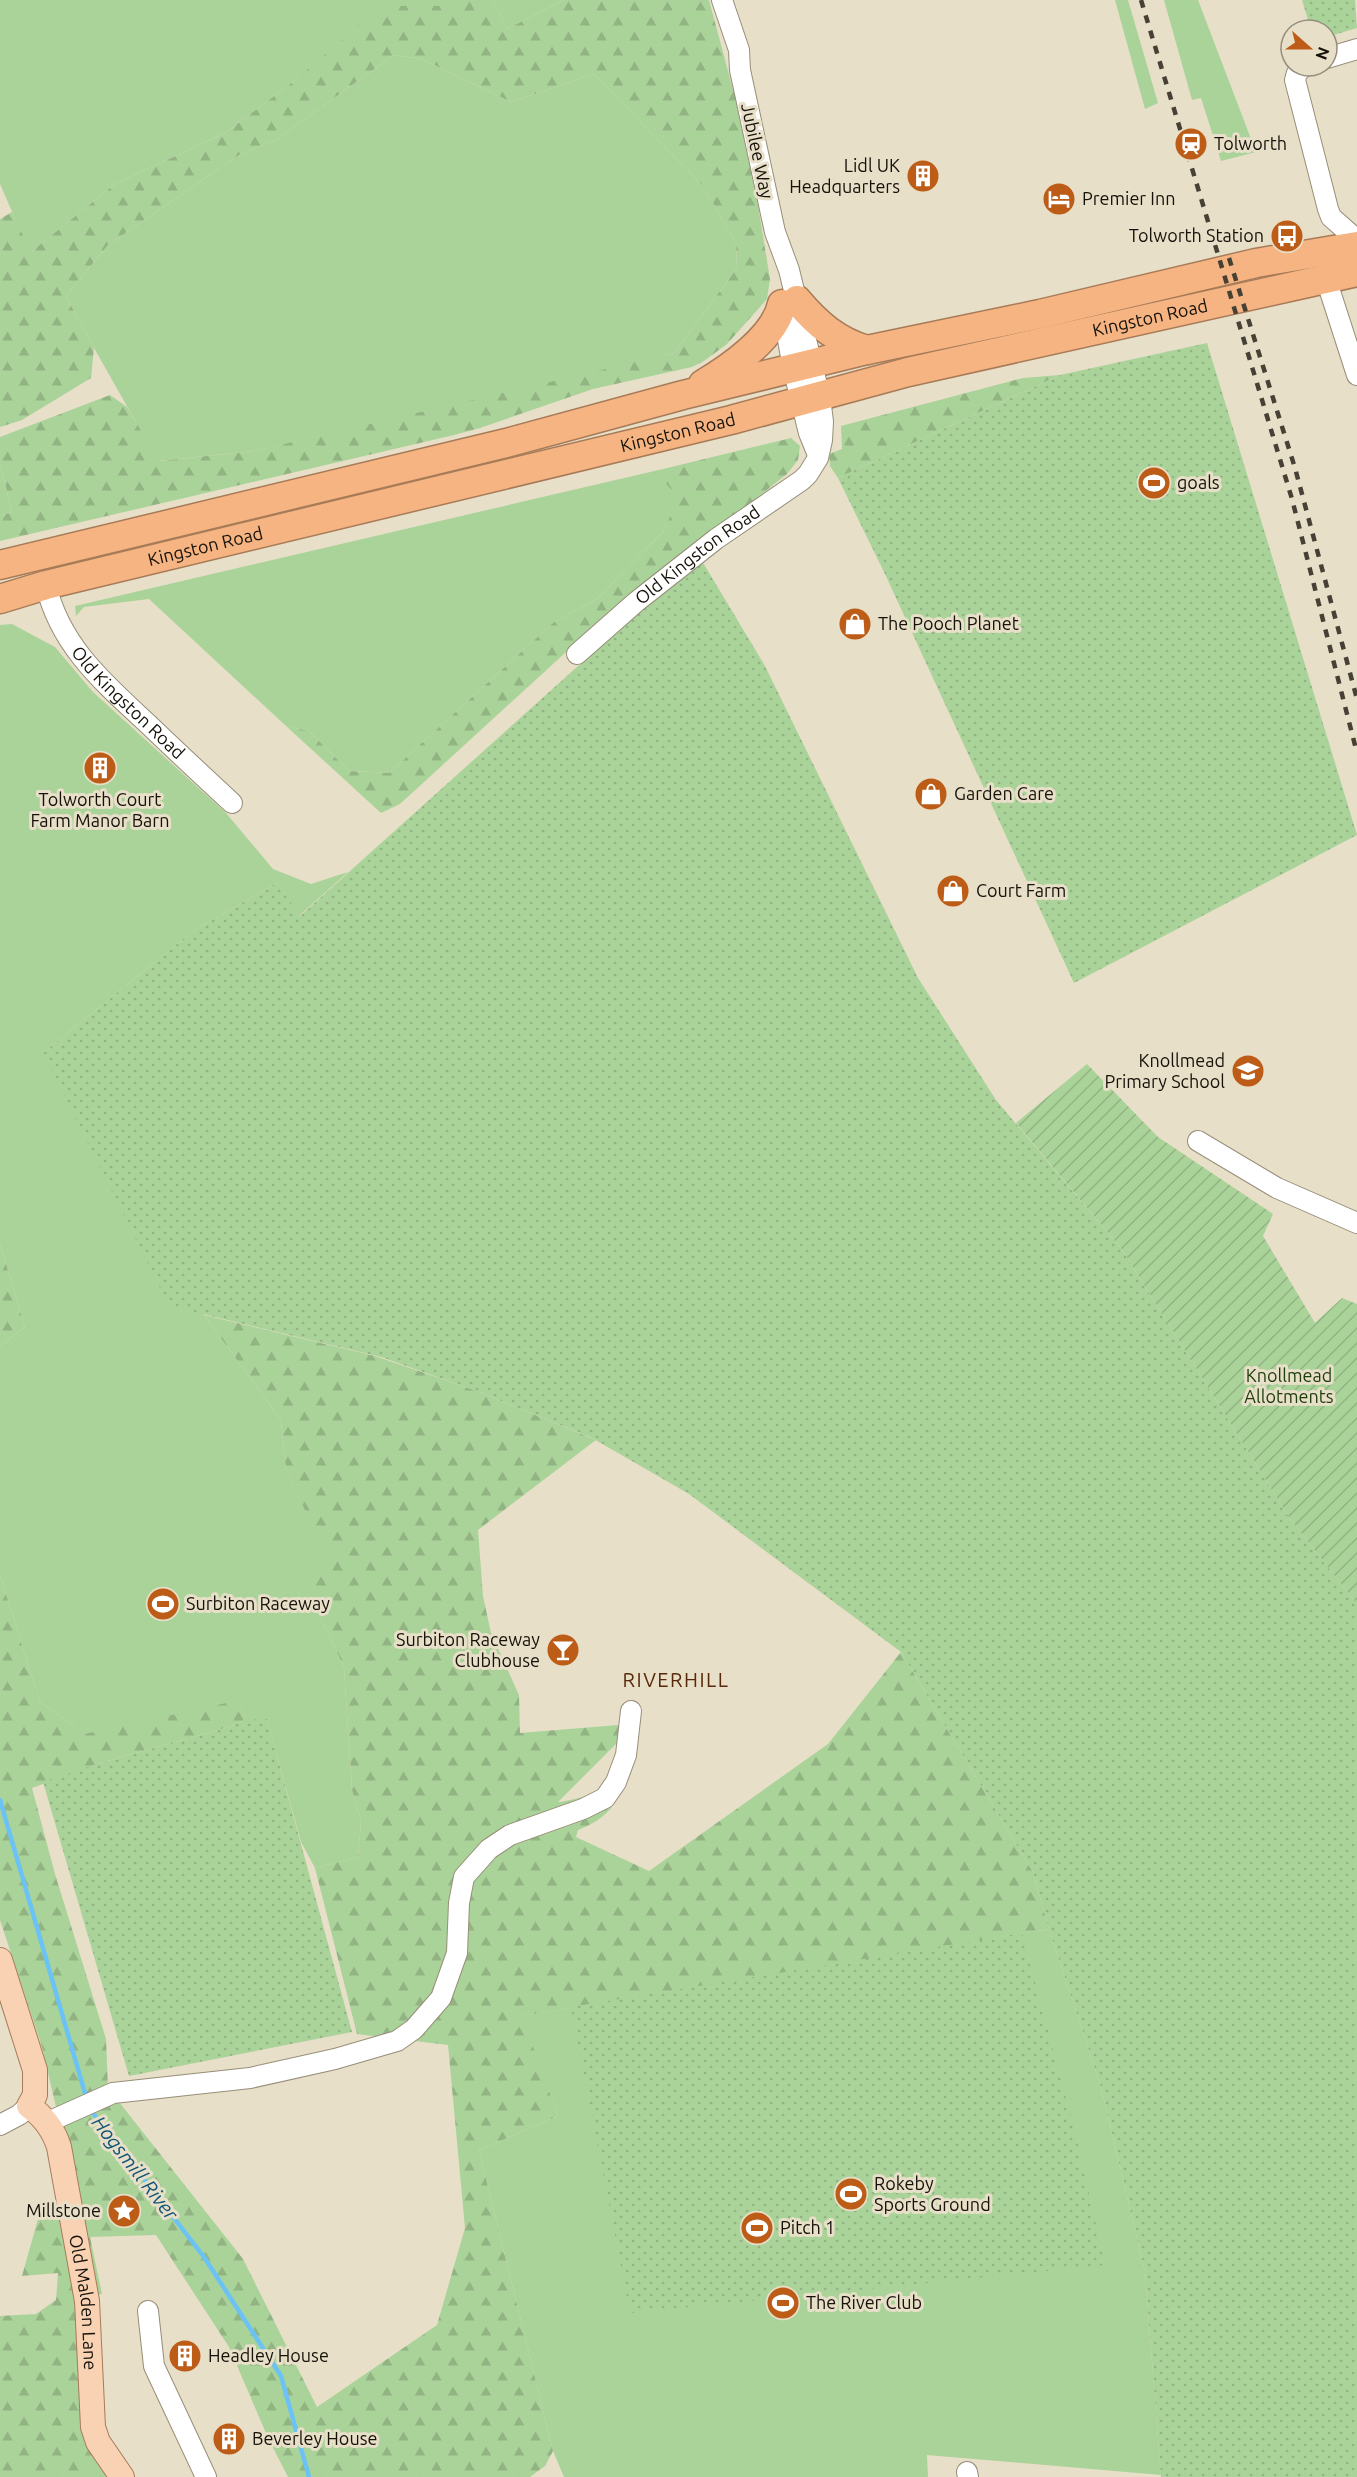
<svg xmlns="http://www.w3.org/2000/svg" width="1357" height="2477" font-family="Ubuntu,sans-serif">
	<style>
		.grass { fill: #aad39a }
		.forest { fill: url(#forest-firs) }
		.park { fill: url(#park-dots) }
		.garden { fill: url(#garden-furrows) }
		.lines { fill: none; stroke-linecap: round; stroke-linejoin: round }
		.stream { stroke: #6bc2f4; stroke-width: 4.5 }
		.minor-casing { stroke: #968e78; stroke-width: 22 }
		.major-casing { stroke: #a77b58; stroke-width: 26 }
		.highway-casing { stroke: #a77b58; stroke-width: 31 }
		.minor { stroke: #fff; stroke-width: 20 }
		.major { stroke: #f9d2b4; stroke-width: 24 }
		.highway { stroke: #f5b482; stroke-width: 28 }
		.rail { stroke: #464035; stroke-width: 4.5; stroke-dasharray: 8 8; stroke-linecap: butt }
		.labels { text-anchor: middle; stroke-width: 6; stroke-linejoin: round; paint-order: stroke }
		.poi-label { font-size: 18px; fill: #16120a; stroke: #e8dfc8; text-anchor: start }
		.street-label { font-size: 18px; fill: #16120a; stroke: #e8dfc8 }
		.park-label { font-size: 18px; fill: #1d3d0c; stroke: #e8dfc8 }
		.neighbourhood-label { font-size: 20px; letter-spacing: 1.5px; fill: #572909; stroke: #e8dfc8 }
		.water-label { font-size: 20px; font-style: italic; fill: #0f5476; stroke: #e8dfc8 }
	</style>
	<defs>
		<pattern id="forest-firs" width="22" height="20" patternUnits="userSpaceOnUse" patternTransform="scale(1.5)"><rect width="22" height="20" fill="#aad39a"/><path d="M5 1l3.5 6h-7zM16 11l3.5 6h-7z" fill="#92b483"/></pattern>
		<pattern id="park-dots" width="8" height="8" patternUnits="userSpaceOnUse" patternTransform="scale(1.5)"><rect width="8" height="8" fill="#aad39a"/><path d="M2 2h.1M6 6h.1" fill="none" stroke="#92b483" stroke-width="1.8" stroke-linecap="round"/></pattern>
		<pattern id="garden-furrows" width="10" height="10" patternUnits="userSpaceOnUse" patternTransform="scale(1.5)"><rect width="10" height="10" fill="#aad39a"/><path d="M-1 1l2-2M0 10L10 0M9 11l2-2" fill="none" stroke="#92b483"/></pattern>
	</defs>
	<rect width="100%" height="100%" fill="#e8dfc8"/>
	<g class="grass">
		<polygon points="0,0 449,0 451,6 298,78 225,133 115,184 30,253 0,184"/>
		<polygon points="493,0 564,0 507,29"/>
		<polygon points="1115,0 1128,0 1158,103 1145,109"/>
		<polygon points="1164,0 1198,0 1256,152 1221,161 1201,98 1192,100"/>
		<polygon points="394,55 422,59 511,102 594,74 703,186 736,244 737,268 674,353 517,392 254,451 158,461 94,348 66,296 108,245 239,155 274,141"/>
		<polygon points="0,463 12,512 0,516"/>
		<polygon points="663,469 663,481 680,497 663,532 596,600 554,622 389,773 349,771 309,731 286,726 149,599 84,607 76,616 75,606"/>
		<polygon points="12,624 55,647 93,692 226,813 273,869 311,884 348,872 299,916 277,883 193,931 43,1053 204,1315 281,1420 286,1470 330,1561 321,1619 344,1667 352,1790 361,1821 358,1857 315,1868 301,1842 267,1720 245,1720 240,1701 80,1736 72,1724 40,1702 0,1575 0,1346 25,1327 0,1244 0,625"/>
		<polygon points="1049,1929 1101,2087 1145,2272 1161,2475 927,2455 928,2477 564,2477 553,2451 479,2150 558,2116 521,2016"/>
	</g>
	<g class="forest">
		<polygon points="449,0 493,0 507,29 564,0 709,0 735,97 758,205 770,279 767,299 727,344 704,361 692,367 593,389 480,428 454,435 0,541 0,516 12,512 0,463 0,437 110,395 127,407 159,461 254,451 674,353 737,268 736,244 703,186 594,74 511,102 422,59 394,55 274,141 239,155 108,245 66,296 94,348 91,378 22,420 0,427 0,219 12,212 31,252 115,184 225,133 298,78 380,6 450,6"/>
		<polygon points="1060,375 838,478 830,466 829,454 842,449 841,426 1023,378"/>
		<polygon points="791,438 800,446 798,460 787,474 588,632 400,804 381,813 286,726 309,731 349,771 389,773 554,622 596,600 663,532 679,497 663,481 663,469"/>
		<polygon points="0,1244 25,1327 0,1346"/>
		<path d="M204,1315L375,1356L477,1391L596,1440L478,1530L483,1596L491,1633L519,1695L520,1733L618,1725L623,1737L558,1802C576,1801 598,1787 614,1804C605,1817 593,1824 578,1830L576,1837L649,1871L828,1744L901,1652L1033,1872L1049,1929L522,2016L558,2116L479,2150L553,2451L545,2466L530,2477H288L269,2440L229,2347L156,2235L90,2237L102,2294L93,2295L73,2180L42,2047L0,1920V1575L40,1702L72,1724L80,1735L240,1700L245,1720L229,1727L100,1763L32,1788L55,1874L106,2039L108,2088L243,2259L317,2407L437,2325L465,2228L448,2045L357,2034L315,1868L358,1857L361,1821L352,1790L344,1667L321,1619L312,1590L329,1561L286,1470L281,1420Z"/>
		<polygon points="63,2209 112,2477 0,2477 0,2316 36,2314 56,2300 58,2273 22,2276 38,2219"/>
	</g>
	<g class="park">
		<polygon points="1302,0 1355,0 1357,28 1327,37 1327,30 1311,30"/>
		<polygon points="1207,343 1357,835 1074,983 884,572 838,478 1060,375"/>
		<polygon points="702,561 765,666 918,978 996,1100 1123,1251 1290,1519 1357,1604 1357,2477 1161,2477 1145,2272 1101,2087 1049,1929 1033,1872 901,1652 689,1494 592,1438 482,1393 381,1357 169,1306 43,1053 193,931 277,883 300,916 627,622"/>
		<polygon points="267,1719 352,2032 129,2076 43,1782 100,1763 229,1727 245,1720"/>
		<polygon points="1022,1933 1076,2136 1105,2265 630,2313 571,2007"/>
	</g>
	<polygon class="garden" points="1087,1064 1158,1137 1273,1214 1263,1236 1315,1323 1342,1298 1357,1304 1357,1604 1290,1519 1123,1251 1016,1123"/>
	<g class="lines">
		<g class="stream">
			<polyline points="0,1800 87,2100"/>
			<polyline points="89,2108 204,2257 281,2376 309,2477"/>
		</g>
		<g class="minor-casing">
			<g id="minor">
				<polyline points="1327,58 1357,49"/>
				<polyline points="1304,66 1297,73 1295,80 1328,209 1331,217 1357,240"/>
				<polyline points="1326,279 1357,375"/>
				<polyline points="782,306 793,368 809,433 818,455"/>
				<path id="s1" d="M46,585C60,646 104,683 148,724C176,751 204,777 232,803"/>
				<path id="s2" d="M577,654L636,602L716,539L802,480L808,474L818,458L822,440L823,422L820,397L789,270L775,232L740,70L739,50L722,0"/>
				<polyline points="1198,1141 1277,1188 1357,1223"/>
				<polyline points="46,2123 113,2093 250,2078 335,2059 397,2041 414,2029 441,1998 457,1953 459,1903 464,1877 489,1849 510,1835 583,1809 605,1798 616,1782 626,1755 631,1711"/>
				<polyline points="0,2125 19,2115 29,2106"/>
				<polyline points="148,2311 154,2366 206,2477"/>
				<polyline points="967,2472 968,2477"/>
			</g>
		</g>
		<g class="major-casing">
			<g id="major">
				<path id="s3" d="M0,1960L35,2070V2095L29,2106C43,2116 54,2131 59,2147L87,2301L93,2427L98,2442L122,2477"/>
			</g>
		</g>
		<g class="highway-casing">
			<g id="highway">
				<path d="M797,300C817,324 837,341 867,350"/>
				<path d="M703,384C730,368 775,337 782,304"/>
				<polyline points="0,565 510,442 683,395 867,350 1040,314 1256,263 1357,246"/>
				<path id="s4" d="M0,599L46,585L731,420L908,372L1357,272"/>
			</g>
		</g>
		<use href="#minor" class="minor"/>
		<use href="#major" class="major"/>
		<use href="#highway" class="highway"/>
		<g class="rail">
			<polyline points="1141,0 1292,499 1357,753"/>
			<polyline points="1229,258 1295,468 1357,699"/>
		</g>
	</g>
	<defs>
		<g id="station-disc" transform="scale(1.725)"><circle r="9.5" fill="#bc5c16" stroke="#e8dfc8"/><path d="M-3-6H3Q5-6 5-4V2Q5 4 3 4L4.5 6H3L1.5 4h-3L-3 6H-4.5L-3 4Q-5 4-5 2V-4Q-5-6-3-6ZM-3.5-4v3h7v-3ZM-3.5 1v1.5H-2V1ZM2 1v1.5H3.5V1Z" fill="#fff"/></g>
		<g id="building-disc" transform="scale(1.725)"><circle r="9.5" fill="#bc5c16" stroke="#e8dfc8"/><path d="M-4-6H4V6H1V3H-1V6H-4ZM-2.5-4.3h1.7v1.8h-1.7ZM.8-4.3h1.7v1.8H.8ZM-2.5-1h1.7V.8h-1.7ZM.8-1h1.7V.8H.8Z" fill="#fff"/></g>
		<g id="hotel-disc" transform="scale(1.725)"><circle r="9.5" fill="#bc5c16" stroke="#e8dfc8"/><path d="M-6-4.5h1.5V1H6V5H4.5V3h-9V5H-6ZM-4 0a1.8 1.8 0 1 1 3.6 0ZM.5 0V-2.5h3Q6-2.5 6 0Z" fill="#fff"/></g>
		<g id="bus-disc" transform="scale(1.725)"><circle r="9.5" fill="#bc5c16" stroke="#e8dfc8"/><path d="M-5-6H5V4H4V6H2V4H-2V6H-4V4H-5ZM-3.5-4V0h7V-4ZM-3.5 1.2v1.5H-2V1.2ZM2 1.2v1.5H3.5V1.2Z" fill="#fff"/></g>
		<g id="stadium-disc" transform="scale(1.725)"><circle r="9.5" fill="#bc5c16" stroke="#e8dfc8"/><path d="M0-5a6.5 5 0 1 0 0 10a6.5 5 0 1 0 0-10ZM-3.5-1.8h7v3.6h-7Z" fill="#fff"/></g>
		<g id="shop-disc" transform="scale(1.725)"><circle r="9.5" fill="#bc5c16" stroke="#e8dfc8"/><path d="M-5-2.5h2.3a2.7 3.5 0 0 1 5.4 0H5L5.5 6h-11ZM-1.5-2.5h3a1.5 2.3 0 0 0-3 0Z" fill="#fff"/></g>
		<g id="school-disc" transform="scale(1.725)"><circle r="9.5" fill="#bc5c16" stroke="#e8dfc8"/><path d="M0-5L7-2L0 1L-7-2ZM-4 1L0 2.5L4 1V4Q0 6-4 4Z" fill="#fff"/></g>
		<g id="bar-disc" transform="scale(1.725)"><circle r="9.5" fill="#bc5c16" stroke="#e8dfc8"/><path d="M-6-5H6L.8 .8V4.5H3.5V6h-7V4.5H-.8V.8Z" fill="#fff"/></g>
		<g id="sight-disc" transform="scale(1.725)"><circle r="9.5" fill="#bc5c16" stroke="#e8dfc8"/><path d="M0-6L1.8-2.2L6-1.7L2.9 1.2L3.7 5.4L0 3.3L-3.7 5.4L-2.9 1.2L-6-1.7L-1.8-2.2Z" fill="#fff"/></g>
	</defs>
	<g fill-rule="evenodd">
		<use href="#station-disc" x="1191" y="144"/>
		<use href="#building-disc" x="923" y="176"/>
		<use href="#hotel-disc" x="1059" y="199"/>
		<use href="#bus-disc" x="1287" y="236"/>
		<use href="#stadium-disc" x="1154" y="483"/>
		<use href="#shop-disc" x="855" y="624"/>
		<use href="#building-disc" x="100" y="768"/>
		<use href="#shop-disc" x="931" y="794"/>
		<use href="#shop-disc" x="953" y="891"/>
		<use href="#school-disc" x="1248" y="1071"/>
		<use href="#stadium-disc" x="163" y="1604"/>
		<use href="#bar-disc" x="563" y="1650"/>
		<use href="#stadium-disc" x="851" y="2194"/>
		<use href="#sight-disc" x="124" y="2211"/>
		<use href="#stadium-disc" x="757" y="2228"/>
		<use href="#stadium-disc" x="783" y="2303"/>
		<use href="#building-disc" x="185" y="2356"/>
		<use href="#building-disc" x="229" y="2439"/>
	</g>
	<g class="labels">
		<g class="poi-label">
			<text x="1214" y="150">Tolworth</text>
			<text x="900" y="172" text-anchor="end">Lidl UK<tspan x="900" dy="21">Headquarters</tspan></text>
			<text x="1082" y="205">Premier Inn</text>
			<text x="1264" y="242" text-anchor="end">Tolworth Station</text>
			<text x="1177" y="489">goals</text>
			<text x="878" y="630">The Pooch Planet</text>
			<text x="954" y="800">Garden Care</text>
			<text x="100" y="806" text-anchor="middle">Tolworth Court<tspan x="100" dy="21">Farm Manor Barn</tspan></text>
			<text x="976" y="897">Court Farm</text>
			<text x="1225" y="1067" text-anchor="end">Knollmead<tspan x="1225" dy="21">Primary School</tspan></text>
			<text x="186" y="1610">Surbiton Raceway</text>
			<text x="540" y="1646" text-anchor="end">Surbiton Raceway<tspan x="540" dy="21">Clubhouse</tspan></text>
			<text x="874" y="2190">Rokeby<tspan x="874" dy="21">Sports Ground</tspan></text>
			<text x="101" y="2217" text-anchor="end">Millstone</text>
			<text x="780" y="2234">Pitch 1</text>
			<text x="806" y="2309">The River Club</text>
			<text x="208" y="2362">Headley House</text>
			<text x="252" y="2445">Beverley House</text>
		</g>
		<g class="street-label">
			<text transform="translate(757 151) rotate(78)" y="6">Jubilee Way</text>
			<text dy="6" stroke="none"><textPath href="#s4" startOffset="1184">Kingston Road</textPath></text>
			<text dy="6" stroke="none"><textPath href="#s4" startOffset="698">Kingston Road</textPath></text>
			<text dy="6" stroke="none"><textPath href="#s4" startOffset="212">Kingston Road</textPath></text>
			<text dy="6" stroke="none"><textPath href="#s2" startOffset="156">Old Kingston Road</textPath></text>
			<text dy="6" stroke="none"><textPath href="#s1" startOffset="146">Old Kingston Road</textPath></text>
			<text dy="6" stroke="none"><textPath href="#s3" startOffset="362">Old Malden Lane</textPath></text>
		</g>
		<g class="park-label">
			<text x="1289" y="1382">Knollmead<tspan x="1289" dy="21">Allotments</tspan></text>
		</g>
		<g class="neighbourhood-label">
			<text x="676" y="1687">RIVERHILL</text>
		</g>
		<g class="water-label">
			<text transform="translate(135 2168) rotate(52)" y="7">Hogsmill River</text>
		</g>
	</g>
	<g transform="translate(1309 48) rotate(111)"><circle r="28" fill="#e8dfc8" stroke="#948d7c" stroke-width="1.5"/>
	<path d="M0-4.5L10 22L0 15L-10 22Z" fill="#bc5c16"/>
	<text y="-9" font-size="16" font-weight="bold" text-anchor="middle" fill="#16120a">N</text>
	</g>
</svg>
